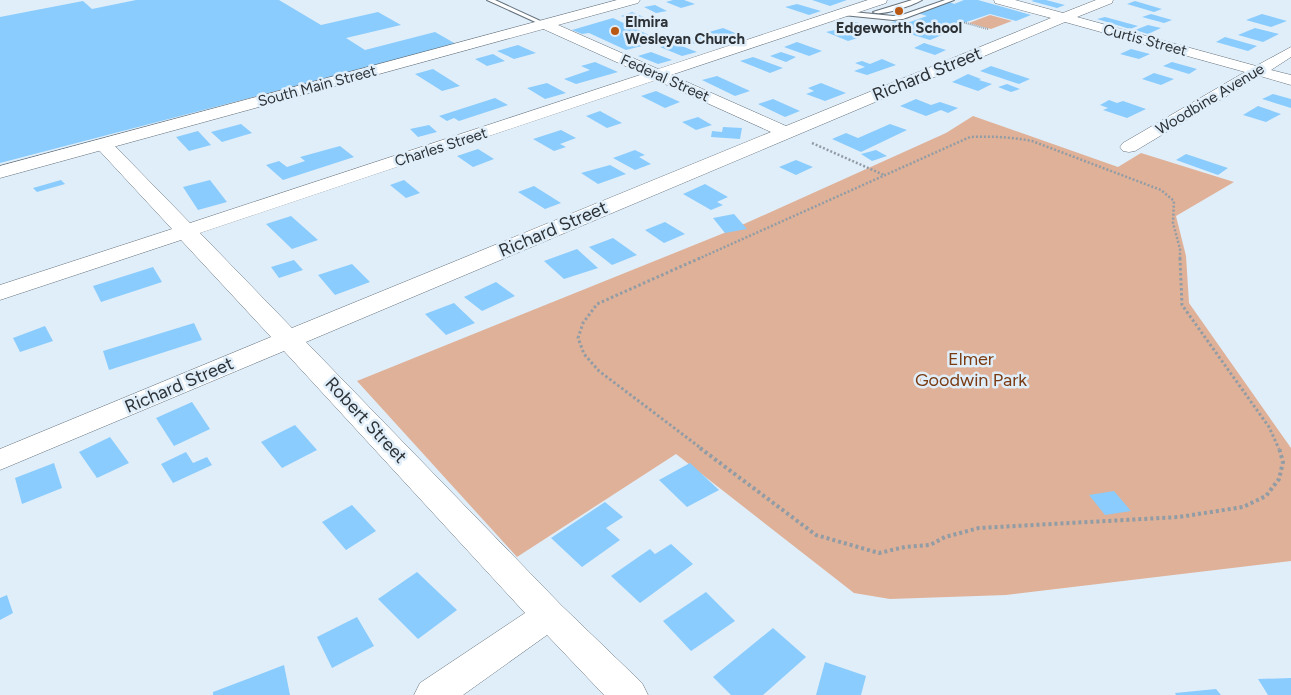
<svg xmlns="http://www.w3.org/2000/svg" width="1291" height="695" font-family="Figtree,sans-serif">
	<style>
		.green { fill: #dfb198 }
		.building { fill: #8accfd }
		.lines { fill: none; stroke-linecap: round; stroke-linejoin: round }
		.service-casing { stroke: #64717b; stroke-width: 2 }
		.minor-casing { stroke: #64717b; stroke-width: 1 }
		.tertiary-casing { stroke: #64717b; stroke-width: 1 }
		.path-far3 { stroke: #929ca5; stroke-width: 2; stroke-dasharray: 1 1; stroke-linecap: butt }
		.path-far2 { stroke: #929ca5; stroke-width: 2.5; stroke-dasharray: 2 2; stroke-linecap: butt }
		.path-far1 { stroke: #929ca5; stroke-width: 3; stroke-dasharray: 2.5 2.5; stroke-linecap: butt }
		.path { stroke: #929ca5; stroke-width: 4; stroke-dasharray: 3 3; stroke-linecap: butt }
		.service { fill: #fff; fill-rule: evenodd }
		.minor { fill: #fff; fill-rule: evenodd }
		.tertiary { fill: #fff; fill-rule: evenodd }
		.poi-dot { fill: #b85813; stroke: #e0eefa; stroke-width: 2 }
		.labels { text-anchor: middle; stroke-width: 5; stroke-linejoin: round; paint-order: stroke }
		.far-poi-label { font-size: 15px; font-weight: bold; fill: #2c3236; stroke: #e0eefa; text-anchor: start }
		.far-street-label { font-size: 15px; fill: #2c3236; stroke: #e0eefa }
		.street-label { font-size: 18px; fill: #2c3236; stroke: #e0eefa }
		.park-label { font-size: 18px; fill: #7a3b12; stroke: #e0eefa }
	</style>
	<rect width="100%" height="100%" fill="#e0eefa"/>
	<g class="green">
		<polygon points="990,15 1012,21 991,29 969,23"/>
		<polygon points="973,116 1118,167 1141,153 1234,182 1176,216 1186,256 1189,303 1291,448 1291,561 1006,595 890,599 854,593 676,454 517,557 357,381 724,233 946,133"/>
	</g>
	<g class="building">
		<polygon points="136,0 279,0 321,25 378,12 401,25 346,38 365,50 435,32 456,44 0,163 0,17 83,1 92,9"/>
		<polygon points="673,0 684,0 695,4 681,8 666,2"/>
		<polygon points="812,0 847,0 830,6"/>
		<polygon points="964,0 978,0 1031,15 1016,21 990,14 934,33 942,35 930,40 883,26 895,21 904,24 927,16 914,12 921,9 926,11 950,2 954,4"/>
		<polygon points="1034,0 1046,0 1065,5 1057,8 1031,1"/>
		<polygon points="1135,1 1162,9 1154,12 1127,4"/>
		<polygon points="797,4 821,11 809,15 785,7"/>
		<polygon points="655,5 667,11 656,13 644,7"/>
		<polygon points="632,12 646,18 635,21 621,16"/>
		<polygon points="1151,14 1172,20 1164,23 1142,17"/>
		<polygon points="1262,14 1287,21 1271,27 1246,20"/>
		<polygon points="1105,17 1138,26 1130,29 1097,19"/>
		<polygon points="613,18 649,35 629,40 642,46 626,50 589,33 582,34 572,30"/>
		<polygon points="856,22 880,30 868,34 844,26"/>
		<polygon points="1148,25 1161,28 1148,34 1135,30"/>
		<polygon points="723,28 740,35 726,39 709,32"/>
		<polygon points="1255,28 1279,34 1263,42 1238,35"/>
		<polygon points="839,29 861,37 848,41 826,32"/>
		<polygon points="702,34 718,40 700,46 685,40"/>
		<polygon points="1225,37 1257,46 1248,51 1216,42"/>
		<polygon points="797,42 822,51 809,56 784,47"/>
		<polygon points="674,43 697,52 682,56 660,47"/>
		<polygon points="924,43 946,50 935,55 914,48"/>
		<polygon points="518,45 536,53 514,59 497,51"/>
		<polygon points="1131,49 1150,54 1139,59 1120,54"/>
		<polygon points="651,52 672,60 658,64 638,56"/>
		<polygon points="781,52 796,57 786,62 770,56"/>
		<polygon points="493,54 505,61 487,66 475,59"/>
		<polygon points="753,57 783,68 770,73 740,61"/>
		<polygon points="882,59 896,65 867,75 854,71 865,67 855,63 862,61 870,64"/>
		<polygon points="595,62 618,72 576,84 564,79 590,70 581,66"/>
		<polygon points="1172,62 1197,69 1189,74 1163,66"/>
		<polygon points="991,66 1030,79 1019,84 980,71"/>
		<polygon points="433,69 460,86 442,91 415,74"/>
		<polygon points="1154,73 1174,79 1161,85 1142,79"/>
		<polygon points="968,74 981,79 979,80 992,84 978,91 952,82"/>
		<polygon points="717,76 750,91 735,96 702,80"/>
		<polygon points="547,83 566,93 545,99 527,88"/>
		<polygon points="821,83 846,93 825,101 806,94 814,91 808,88"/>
		<polygon points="1007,84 1020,89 1011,92 998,87"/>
		<polygon points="656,91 680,102 665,108 641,96"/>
		<polygon points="1273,94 1291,99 1291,108 1262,99"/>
		<polygon points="495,98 508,105 459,121 454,118 447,121 439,116"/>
		<polygon points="773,99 800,111 785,117 758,104"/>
		<polygon points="916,99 931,105 940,102 958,108 948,113 941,110 926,116 900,106"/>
		<polygon points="1109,100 1117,103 1123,101 1146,109 1127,118 1103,110 1108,108 1100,105"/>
		<polygon points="1258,106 1281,114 1266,122 1243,115"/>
		<polygon points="600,111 622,123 607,128 586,116"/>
		<polygon points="698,117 712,125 696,130 682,122"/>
		<polygon points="241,124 252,133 222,142 211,132"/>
		<polygon points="890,124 907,130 861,152 832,139 846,133 858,138"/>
		<polygon points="429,125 437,132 418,137 410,129"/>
		<polygon points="723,127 742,128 740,139 711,137 712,131 722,132"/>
		<polygon points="561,130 576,138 560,144 566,147 554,151 533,139"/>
		<polygon points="198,131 211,145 189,151 176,137"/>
		<polygon points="340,146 354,157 283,180 266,165 279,161 287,167 305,161 300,157"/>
		<polygon points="478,149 494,159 473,167 457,156"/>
		<polygon points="635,150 645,155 639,157 651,164 635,170 613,158"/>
		<polygon points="876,150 887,156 872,161 861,154"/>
		<polygon points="1186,154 1228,168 1218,175 1176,160"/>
		<polygon points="796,160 813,167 796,175 779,167"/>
		<polygon points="610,165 626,174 598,184 581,173"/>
		<polygon points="61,180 65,184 37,192 33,188"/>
		<polygon points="210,180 227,202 198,210 183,187"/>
		<polygon points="404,180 420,193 406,198 390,185"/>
		<polygon points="705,184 728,197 717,202 723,205 711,210 683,194"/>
		<polygon points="534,186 561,203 545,209 518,192"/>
		<polygon points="734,214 747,229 725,233 713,218"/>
		<polygon points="291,216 318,240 292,249 266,224"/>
		<polygon points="665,222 685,234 664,243 645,230"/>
		<polygon points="613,238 637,255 612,265 589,247"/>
		<polygon points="577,249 598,268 564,279 544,261"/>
		<polygon points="294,260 303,270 279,278 271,267"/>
		<polygon points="352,264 370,282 335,295 318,275"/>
		<polygon points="153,267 162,282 101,302 93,286"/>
		<polygon points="496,282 515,296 482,311 464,297"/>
		<polygon points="454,303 475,323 446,335 425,314"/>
		<polygon points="194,323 202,340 109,370 103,351"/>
		<polygon points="45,326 53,341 20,352 13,338"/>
		<polygon points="192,402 210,429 174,446 156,418"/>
		<polygon points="295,425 317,450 282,468 261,442"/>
		<polygon points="110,437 129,463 97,478 79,452"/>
		<polygon points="186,452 193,463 207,457 212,465 173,483 161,464"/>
		<polygon points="54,463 62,488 22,504 15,478"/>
		<polygon points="690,463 719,490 687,507 659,480"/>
		<polygon points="1114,491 1131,511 1105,515 1089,495"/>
		<polygon points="605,502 623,517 606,528 620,540 582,567 551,538"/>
		<polygon points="352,505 376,531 346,550 322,522"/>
		<polygon points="671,544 693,564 640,603 611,576 650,549 655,554"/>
		<polygon points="417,572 457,610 418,639 378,599"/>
		<polygon points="706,592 735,621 691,651 663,621"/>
		<polygon points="7,595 13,613 0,620 0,598"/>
		<polygon points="357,617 374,646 332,668 317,637"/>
		<polygon points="773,628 806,657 763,695 731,695 713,677"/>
		<polygon points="825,662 866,676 861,695 816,695"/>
		<polygon points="284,665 290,695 213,695 213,692"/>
		<polygon points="1291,678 1291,695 1268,695 1258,679"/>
		<polygon points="1216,689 1221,695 1176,695 1175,693"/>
	</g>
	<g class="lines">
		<g class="service-casing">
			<g id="service">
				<polygon points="487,0 495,0 547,24 542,25"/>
				<path d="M912,0H922C914,5 880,17 873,12Z"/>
				<polygon points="945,0 954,0 903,19 893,20 843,15 840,13 843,11 893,16 902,15"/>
			</g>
		</g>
		<g class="minor-casing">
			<path id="minor" d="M868,0H887L886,3L671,75L786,126L1051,18L995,3L994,0H1015L1063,13L1096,0H1113L1112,3L1077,17L1256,66L1291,47V57L1271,70L1291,75V85L1260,76L1135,151L1129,152L1123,151L1120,147L1123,143L1245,72L1065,22L306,342L561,605L642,683L648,695H604L547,635L463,695H414L420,683L525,613L284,351L0,470V449L271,337L181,240L0,300V285L172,229L97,148L94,144L97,140L103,139L109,140L190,223L643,74L539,27L537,24L539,21H549L658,69ZM656,80L771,132L292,328L200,233Z"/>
		</g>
		<g class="tertiary-casing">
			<polygon id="tertiary" points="617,0 640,0 638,3 0,178 0,166"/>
		</g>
		<polyline class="path-far3" points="962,22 988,29"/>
		<g class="path-far2">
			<polyline points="812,143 884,175"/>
			<path d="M698,259L970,137C991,136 1011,137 1032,141L1161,190L1174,201L1173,223L1180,249V259"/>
		</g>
		<g class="path-far1">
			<polyline points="700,258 597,304 583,323 578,338 584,354 599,371 702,449"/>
			<polyline points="1180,258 1182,305 1269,427 1279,449"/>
		</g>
		<polyline class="path" points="700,448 816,535 879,553 905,547 930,545 945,537 979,528 1179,517 1243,507 1266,496 1279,479 1283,462 1279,448"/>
		<use href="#service" class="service"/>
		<use href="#minor" class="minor"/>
		<use href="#tertiary" class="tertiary"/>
	</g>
	<g class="poi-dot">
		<circle cx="899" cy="11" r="5"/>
		<circle cx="615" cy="31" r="5"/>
	</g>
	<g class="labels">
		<g class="far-poi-label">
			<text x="625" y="27">Elmira<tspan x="625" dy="17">Wesleyan Church</tspan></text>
			<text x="899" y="33" text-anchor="middle">Edgeworth School</text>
		</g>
		<g class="far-street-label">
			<text transform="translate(1145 40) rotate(15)" y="5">Curtis Street</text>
			<text transform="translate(665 78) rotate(24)" y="5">Federal Street</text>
			<text transform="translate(317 86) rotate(-15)" y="5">South Main Street</text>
			<text transform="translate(1210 99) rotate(-31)" y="5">Woodbine Avenue</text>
			<text transform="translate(441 147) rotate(-18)" y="5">Charles Street</text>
		</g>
		<g class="street-label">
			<text transform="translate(927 74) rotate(-22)" y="6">Richard Street</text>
			<text transform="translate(553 229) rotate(-23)" y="6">Richard Street</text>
			<text transform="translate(179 385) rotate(-23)" y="6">Richard Street</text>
			<text transform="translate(366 420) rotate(47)" y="6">Robert Street</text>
		</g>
		<g class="park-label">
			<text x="971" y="365">Elmer<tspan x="971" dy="21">Goodwin Park</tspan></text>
		</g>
	</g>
</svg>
